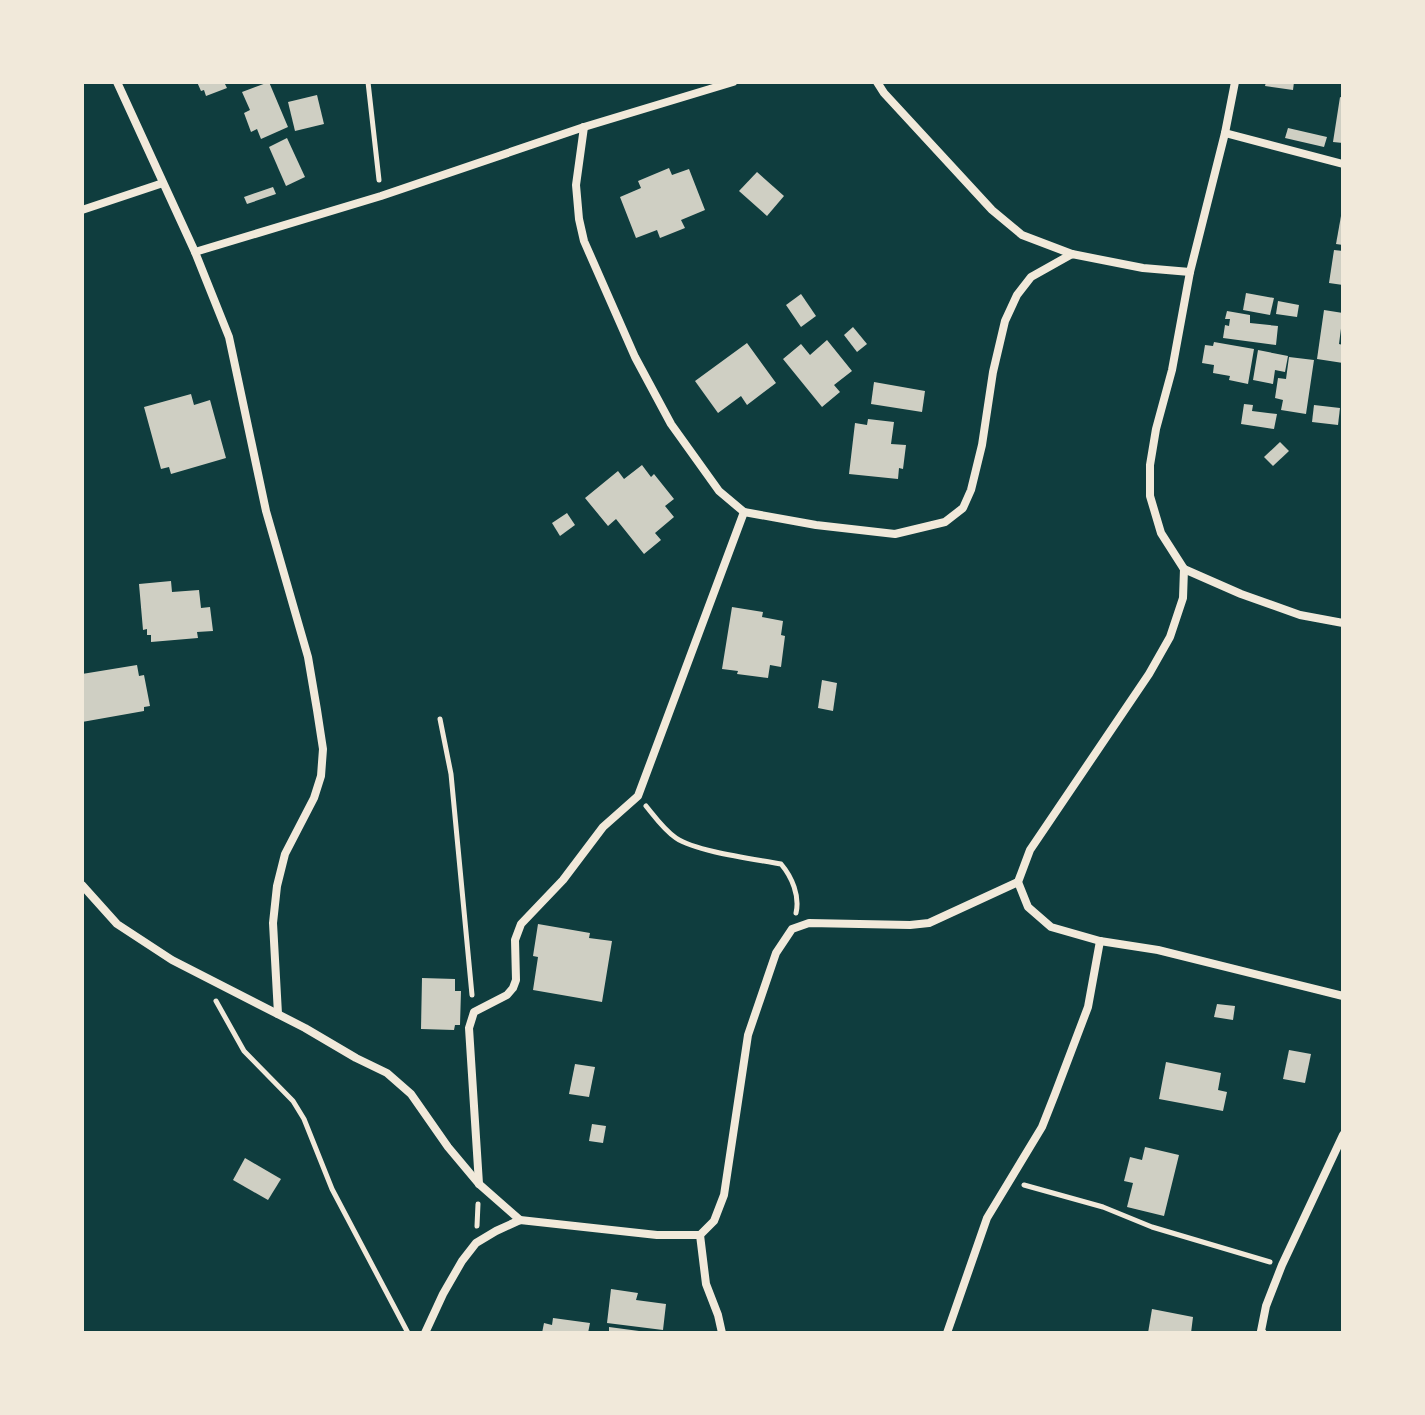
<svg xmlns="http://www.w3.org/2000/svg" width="1425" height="1415" font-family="Overpass,sans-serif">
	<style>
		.building { fill: #cfcfc3 }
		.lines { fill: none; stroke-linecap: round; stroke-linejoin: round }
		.path { stroke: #f1e9da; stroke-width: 5 }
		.minor { stroke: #f1e9da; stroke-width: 8 }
	</style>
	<rect width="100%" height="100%" fill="#0f3d3e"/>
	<g class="building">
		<polygon points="197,82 224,82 227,88 206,96 204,90 201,91"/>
		<polygon points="269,82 288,127 261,139 257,129 251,132 244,113 250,110 242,92"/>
		<polygon points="1266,82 1294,82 1293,90 1265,86"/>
		<polygon points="317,95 324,124 295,131 288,102"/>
		<polygon points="1340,97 1343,98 1343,143 1333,142"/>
		<polygon points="1288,128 1327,137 1324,147 1285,138"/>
		<polygon points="287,138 305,177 286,186 269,147"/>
		<polygon points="669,168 672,175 689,169 705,210 681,220 685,228 660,238 657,230 636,238 620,197 641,188 638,181"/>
		<polygon points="757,172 784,196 767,216 739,191"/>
		<polygon points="273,187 276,194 247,204 244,197"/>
		<polygon points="1341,216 1343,216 1343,245 1336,244"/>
		<polygon points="1334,250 1343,251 1343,285 1329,283"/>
		<polygon points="1246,293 1274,298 1270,315 1243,310"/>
		<polygon points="801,294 816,316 801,327 786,305"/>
		<polygon points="1278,301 1299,305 1297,317 1276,314"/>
		<polygon points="1324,310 1343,313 1339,344 1343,345 1343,363 1317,359"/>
		<polygon points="1227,311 1250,315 1250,323 1278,326 1276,345 1223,338 1225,325 1229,326 1230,319 1225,319"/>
		<polygon points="853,327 867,344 857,352 844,335"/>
		<polygon points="827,340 852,371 834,385 840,392 822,407 783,359 801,344 810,355"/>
		<polygon points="1214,342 1254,349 1248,384 1229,380 1230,376 1213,373 1214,365 1202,363 1205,345 1213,346"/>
		<polygon points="747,343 776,383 747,405 741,396 718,413 695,381"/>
		<polygon points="1258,350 1288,356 1285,372 1275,370 1273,384 1253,380"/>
		<polygon points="1289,357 1314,360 1306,414 1281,410 1283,400 1275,398 1278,378 1286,379"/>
		<polygon points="874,382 925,391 922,412 871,404"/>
		<polygon points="191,394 194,405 210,400 226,458 171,474 169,467 161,469 144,407"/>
		<polygon points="1244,404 1253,405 1252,411 1277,414 1274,429 1241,424"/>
		<polygon points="1314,405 1340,408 1338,425 1312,422"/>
		<polygon points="868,419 894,422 891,444 906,445 903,469 899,468 898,479 849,474 855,423 867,425"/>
		<polygon points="1280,442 1289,451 1273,466 1264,457"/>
		<polygon points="642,465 651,477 654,474 674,499 665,506 674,517 655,533 661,540 644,554 616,519 608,526 585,498 618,471 624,479"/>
		<polygon points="567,513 575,525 560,536 552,523"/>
		<polygon points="171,581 172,592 199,590 201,608 210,607 213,631 197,632 198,638 151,642 151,635 147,635 147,629 143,630 139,584"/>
		<polygon points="732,607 763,612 762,617 783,621 781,635 785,636 781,667 770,665 768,678 737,674 738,671 722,669"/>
		<polygon points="137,665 139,676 144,675 150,706 144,707 144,711 82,722 82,674"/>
		<polygon points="822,680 837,683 833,711 818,708"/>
		<polygon points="538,924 590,933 589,938 612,941 602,1002 533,990 538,957 533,956"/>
		<polygon points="422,978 455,979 455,991 461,991 460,1025 455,1025 454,1030 421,1029"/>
		<polygon points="1217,1004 1235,1006 1233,1020 1214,1017"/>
		<polygon points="1289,1050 1311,1054 1305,1083 1283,1079"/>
		<polygon points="1166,1062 1221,1073 1218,1090 1227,1092 1223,1111 1159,1099"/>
		<polygon points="575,1064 595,1067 589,1097 569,1094"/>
		<polygon points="592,1124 606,1126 603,1143 589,1141"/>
		<polygon points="1145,1147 1179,1155 1164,1216 1127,1207 1133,1183 1124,1181 1130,1157 1142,1160"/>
		<polygon points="245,1158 281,1179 268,1200 233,1180"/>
		<polygon points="611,1289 638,1293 636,1300 666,1304 663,1330 607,1323"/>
		<polygon points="1152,1309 1193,1317 1191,1333 1148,1333"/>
		<polygon points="553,1318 590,1323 588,1333 542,1333 544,1323 552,1325"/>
		<polygon points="609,1327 639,1331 639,1333 609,1333"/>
	</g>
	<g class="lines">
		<g class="path">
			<polyline points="368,82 379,180"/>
			<polyline points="440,719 451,774 472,995"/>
			<path d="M646,806C655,817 664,830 676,838C697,852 755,859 781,864C792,877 800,896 796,913"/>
			<polyline points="216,1001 244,1051 293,1101 304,1119 332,1189 408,1333"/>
			<polyline points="1024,1185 1103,1207 1152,1227 1270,1262"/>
			<polyline points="477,1226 478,1204"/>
		</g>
		<g class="minor">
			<polyline points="117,82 195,252 229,337 266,511 308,657 317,710 323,749 321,776 314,798 285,854 277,886 273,923 278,1014"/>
			<polyline points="877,82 884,93 992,210 1022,235 1072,254"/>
			<polyline points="1235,82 1225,133 1190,272 1172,370 1156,429 1150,465 1150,496 1161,533 1184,569 1183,598 1170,637 1149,674 1030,850 1018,882 1028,907 1051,927 1100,941 1158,950 1343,996"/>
			<polyline points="584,127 576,185 579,219 584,241 635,357 671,424 719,491 744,512 816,525 895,534 945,522 963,508 971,490 982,445 993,372 1005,321 1017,295 1031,277 1072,254 1143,268 1190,272"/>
			<polyline points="1225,133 1343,164"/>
			<polyline points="82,210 163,183"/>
			<polyline points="195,252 381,196 584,127 733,82"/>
			<polyline points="1184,569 1241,594 1300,615 1343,623"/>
			<polyline points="82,885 117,924 172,960 305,1028 356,1058 387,1073 411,1094 448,1147 479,1184 520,1220"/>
			<polyline points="479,1184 469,1028 474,1012 507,995 513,988 516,980 515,940 521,924 563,880 603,827 638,796 744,512"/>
			<polyline points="700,1235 706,1284 718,1315 722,1333"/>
			<polyline points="425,1333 443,1294 462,1261 476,1243 496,1231 520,1220 657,1235 700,1235 714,1221 724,1195 748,1035 776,953 792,929 809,923 910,925 929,923 1018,882"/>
			<polyline points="947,1333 987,1218 1042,1127 1055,1094 1088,1007 1100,941"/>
			<polyline points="1263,1333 1261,1331 1266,1306 1282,1265 1343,1135"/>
		</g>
	</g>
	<rect width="1425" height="1415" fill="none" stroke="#f1e9da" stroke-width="168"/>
</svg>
